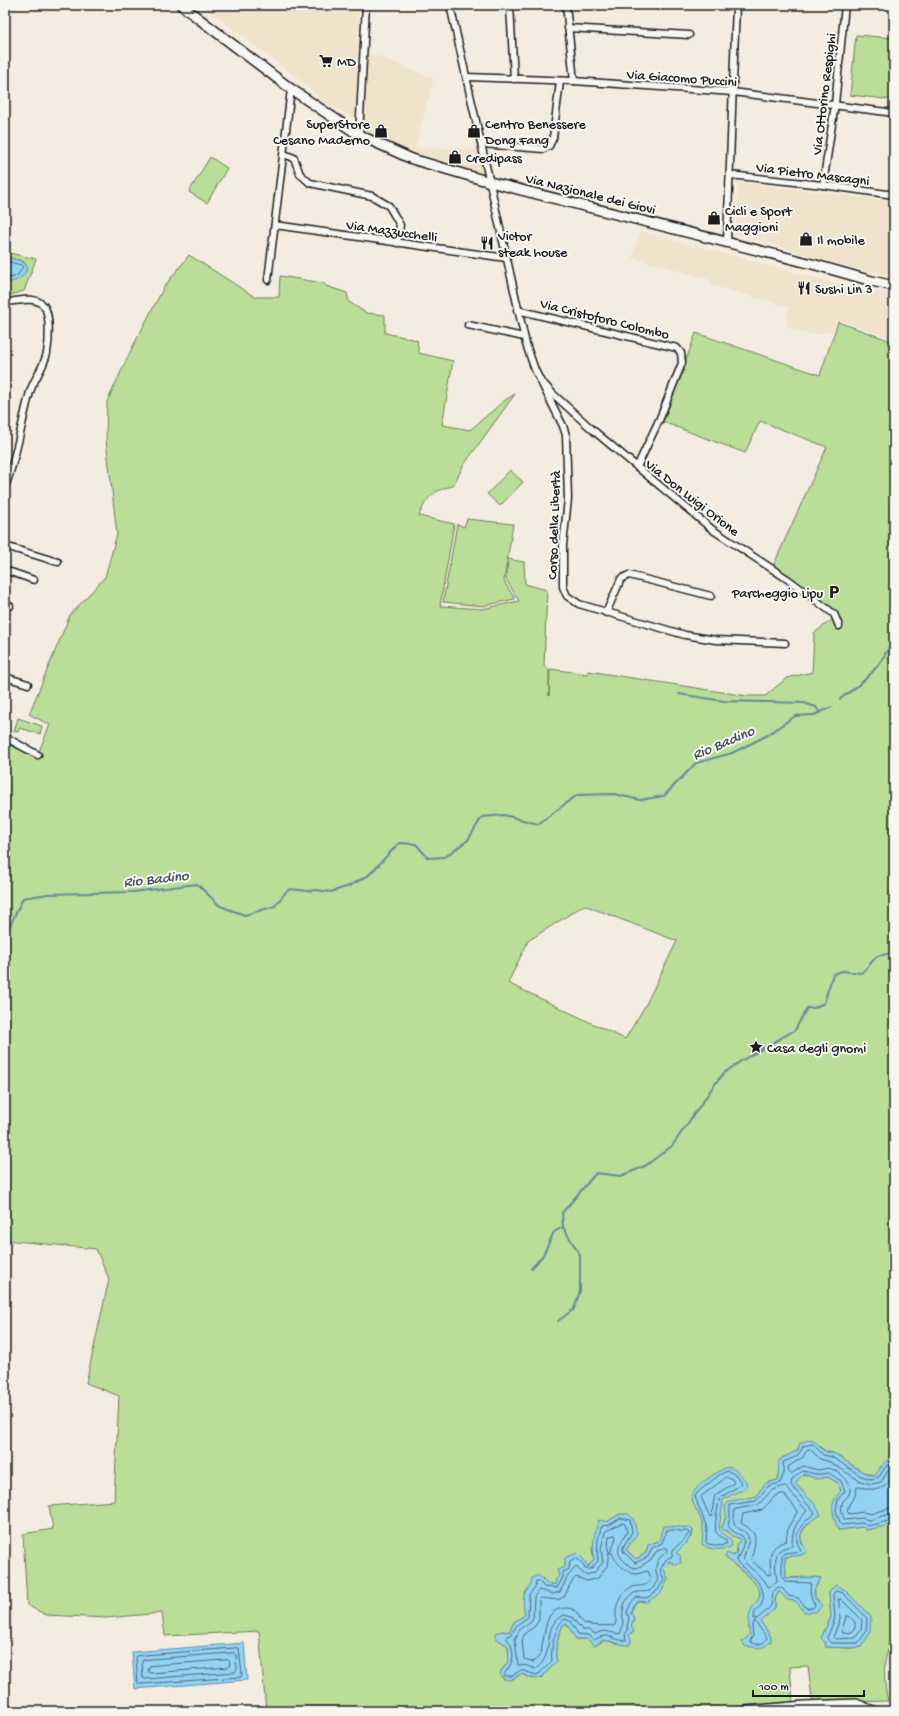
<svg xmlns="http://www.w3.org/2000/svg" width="899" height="1716" font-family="'Gochi Hand',sans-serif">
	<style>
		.built { fill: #f0e3cc }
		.green { fill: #badd97; stroke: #6b7c5a; fill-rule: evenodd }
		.water { fill: #92d3f4; stroke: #638a9e }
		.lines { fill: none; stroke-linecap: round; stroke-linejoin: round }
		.shore { stroke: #4b6572; stroke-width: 1 }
		.stream { stroke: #638a9e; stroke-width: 2 }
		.street-casing { stroke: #1c1c1c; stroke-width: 9 }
		.secondary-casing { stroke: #1c1c1c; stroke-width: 12 }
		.street { stroke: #f6f6f2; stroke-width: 6 }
		.secondary { stroke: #f6f6f2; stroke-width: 9 }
		.labels { text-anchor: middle; stroke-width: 4; stroke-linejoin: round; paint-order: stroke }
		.poi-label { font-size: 14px; fill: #1c1c1c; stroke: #f6f6f2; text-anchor: start }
		.street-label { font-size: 14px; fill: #1c1c1c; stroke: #f6f6f2 }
		.water-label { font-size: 15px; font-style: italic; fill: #3f535d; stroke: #f6f6f2 }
	</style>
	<rect width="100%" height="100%" fill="#f3ede1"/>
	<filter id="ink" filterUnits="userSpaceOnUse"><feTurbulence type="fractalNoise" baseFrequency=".025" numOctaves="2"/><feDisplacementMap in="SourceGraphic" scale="8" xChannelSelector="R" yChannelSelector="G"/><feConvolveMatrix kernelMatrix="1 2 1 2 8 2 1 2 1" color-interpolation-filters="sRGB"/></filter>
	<g filter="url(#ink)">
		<g class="built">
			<polygon points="199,5 359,5 356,113 354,118 323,102 301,81 221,20"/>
			<polygon points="364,54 376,55 434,79 415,148 483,149 490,182 448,171 359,135"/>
			<polygon points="738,182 894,201 894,276 866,271 816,258 735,233"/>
			<polygon points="640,231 866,291 894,296 894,339 836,319 833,331 811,335 786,327 789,307 710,285 711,280 632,258"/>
		</g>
		<g class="green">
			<polygon points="856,35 894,38 894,100 850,95"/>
			<polygon points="210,157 227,168 207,203 189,192"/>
			<polygon points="5,252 36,259 24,291 8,296 5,296 5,283 8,283 26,271 27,266 23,261 5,257"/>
			<path d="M189,255L255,297H279L280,276L323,283L326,286L347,293L349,302L366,313L385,315V333L417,340L419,353L453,361L442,425L470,430L505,400L515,394L463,466L453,486C433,490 426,498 419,516L454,524L440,606L482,609L519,601L506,579L508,559L524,562L525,584L547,590L544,665L549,669V696L550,669L588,674V671L747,696H765L787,678L812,672L814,633L836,617L773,566L827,447L760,421L745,453L663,422L696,333L820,375L838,322L894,342V1462L892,1461L879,1468L876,1474L873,1475L863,1472L833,1453L825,1451L820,1446L798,1447V1450L789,1456L783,1457L779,1467L778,1480L766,1483L755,1497L739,1499L726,1516L722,1528C729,1532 733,1536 741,1539C735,1552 741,1555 725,1557C731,1563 755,1581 758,1587C764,1598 752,1618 748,1629L771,1637L761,1622L775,1608V1599L779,1590L819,1601L815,1598L814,1590L821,1578C815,1576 794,1578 786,1578L785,1557L801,1555L804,1546C795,1533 807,1528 812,1519C814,1515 814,1510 816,1506L795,1483L804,1474L817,1479L828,1477L838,1483L841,1491L838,1530L863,1527L866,1530L890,1525L894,1520V1637C882,1656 883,1679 888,1701L815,1703L812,1698L808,1666L790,1667L793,1704L712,1711H266L259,1631L165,1636L162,1613L106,1618L46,1615L27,1605L23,1534L53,1529L49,1506L114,1501L119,1396L86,1383L109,1279L96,1249L5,1240V742L36,758L50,725L29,714L70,615L105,577L117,534L106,440L107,402L132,348L164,287ZM584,905L677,941L645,1006L625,1039L508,983L528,941ZM620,1514L637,1533L626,1550L636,1559L646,1553L648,1545L659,1541L674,1526L679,1528L690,1527L693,1531L692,1536L675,1553L672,1562L669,1561L634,1605L630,1613L634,1618L629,1635L616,1644C607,1639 603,1640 595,1646L587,1639H576L567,1623L563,1625C559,1634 553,1652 557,1661L542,1677L532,1679L521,1674L513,1679H503L500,1674C501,1669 505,1667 507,1663C510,1658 508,1651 508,1646L496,1638L502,1631L509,1632L514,1622L525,1615C522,1595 526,1590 542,1578L546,1583L555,1585L565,1567H587L594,1560L592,1549L607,1522ZM845,1590L855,1601L861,1647L849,1648L826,1647L825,1642L821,1638L831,1617L829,1592Z"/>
			<polygon points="510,470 523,482 500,506 487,494"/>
			<polygon points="467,519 513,524 504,581 515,599 483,606 443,602 457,524 464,527"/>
			<polygon points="18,718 42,726 40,734 20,728 18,732 14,731"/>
		</g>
		<g class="water">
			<path d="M5,257L22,261L27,266C26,277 16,282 5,283Z"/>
			<path d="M811,1439C818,1442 820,1449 825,1451C828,1453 832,1453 835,1454C844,1459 864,1476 874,1475C878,1474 882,1464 886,1461L894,1462V1520L890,1525L866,1530L862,1527L838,1530C833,1514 828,1504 841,1491L838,1483L828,1477L817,1479L804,1474L795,1483L816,1506L821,1515C812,1520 796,1529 802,1543C803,1546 805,1549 807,1552L801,1555L785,1557L786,1578C796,1579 814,1576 821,1578L814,1590L815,1598L822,1606L816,1612H804L796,1601L787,1600L779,1591L775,1599V1608L761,1622L771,1637V1641C763,1650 756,1648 745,1646L742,1642L750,1635C748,1628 748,1614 752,1608C757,1601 764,1595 757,1586C751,1577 734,1565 725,1557L727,1553L734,1556L737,1553L736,1545L741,1539L732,1536L728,1531L723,1530L722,1528L726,1516L725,1505L730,1501L755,1497L766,1483L778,1480L779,1460L798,1450L800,1443Z"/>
			<path d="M727,1467C737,1468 741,1476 747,1483L745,1489L737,1492L723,1500L719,1529C723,1535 728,1536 732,1543L731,1547C721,1550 710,1551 702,1544C702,1539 704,1534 703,1529C703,1518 694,1509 692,1499C689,1489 718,1471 727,1467Z"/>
			<path d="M620,1514H628L633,1518L637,1533L626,1550L636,1559L646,1553L648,1545L659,1541L663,1526C674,1526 680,1528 690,1527L693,1531L688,1541L676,1553L680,1555L681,1563L676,1565L669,1561L668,1565L664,1569L668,1579L661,1593L647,1602L638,1601L634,1605L631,1613L634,1618L631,1626L634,1632L629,1635L631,1640L630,1645C620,1646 612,1640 602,1640L595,1646L587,1639H576L566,1623L563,1625C559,1634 553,1652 557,1661L542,1677L536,1679L521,1674C513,1679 506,1684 500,1674C501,1669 505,1668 507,1663C510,1658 508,1651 508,1646L496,1638V1633L502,1631L509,1632L514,1622L525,1615C524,1608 522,1599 525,1593C529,1587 531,1585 532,1578L538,1575L546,1583L555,1585L556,1579L559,1576L557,1570L565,1567V1558L577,1553L585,1561L588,1567L594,1560C592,1546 594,1534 599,1520L607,1522Z"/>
			<polygon points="836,1585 845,1590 871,1617 870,1633 861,1647 849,1648 826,1647 825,1642 821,1638 831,1617 829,1592"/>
			<polygon points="244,1643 247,1680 135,1689 132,1652"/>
		</g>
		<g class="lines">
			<g class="shore">
				<polyline points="5,261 21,265 23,267 17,276 5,279"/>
				<path d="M894,1465H887L879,1477L871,1479L861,1476L832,1457L823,1455L813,1444L803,1446C798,1458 795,1457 783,1462L784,1473L780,1483L768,1486L756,1501L730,1505V1517L728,1526L734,1532L742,1536L744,1539C743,1548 740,1554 736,1561C747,1573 769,1584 762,1603C759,1610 754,1609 754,1619H757C761,1615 769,1610 771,1605C773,1598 771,1592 778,1587L782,1588L789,1596L798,1598L806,1608H813L815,1605L812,1599L810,1591L811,1583L786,1582L782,1577V1555L785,1553L801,1551C800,1547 798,1545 797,1542C795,1528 806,1521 815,1513L791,1485L792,1480C804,1468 801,1471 816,1474C820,1475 825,1473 829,1473L841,1481L845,1491L838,1499L836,1511L841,1525L862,1523L868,1526L888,1521L894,1518"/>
				<path d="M894,1470L888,1471L881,1482L872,1484L860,1481L830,1462L820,1459L810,1449L807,1450L803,1457L788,1467L789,1472L791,1474L803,1466L818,1470L829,1468C839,1471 854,1482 849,1494C848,1497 845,1499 843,1501C840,1508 842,1515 845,1520L862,1518L869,1520L894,1513"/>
				<path d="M728,1471L736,1475L742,1484L721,1497L719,1500C718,1505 714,1528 716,1532C719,1537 725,1537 727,1543L721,1546L708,1544L706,1542L707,1528L695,1497L697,1493L719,1475Z"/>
				<path d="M894,1476C890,1478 889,1483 885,1486C875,1493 867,1487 857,1487L855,1496L849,1504L847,1511L849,1514L863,1512L870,1514L894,1507"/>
				<polygon points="727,1477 732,1479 734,1483 715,1495 713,1505 712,1516 710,1517 701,1497"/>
				<path d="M785,1486L807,1511C795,1524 792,1529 792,1546C788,1547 783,1547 780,1550C773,1555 776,1573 777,1581L769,1588L764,1580L743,1561L749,1539C747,1529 735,1530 734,1523C733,1520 735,1515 734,1510L736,1509L758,1505L771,1491Z"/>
				<path d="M784,1494L798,1511L788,1527L786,1541C767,1548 770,1556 771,1574L768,1575L751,1560C755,1541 761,1534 741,1523L743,1514L762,1510L775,1496Z"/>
				<path d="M621,1518L630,1520L632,1532L623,1547V1551L635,1563L648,1557L652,1548L662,1543L667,1530C674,1529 679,1532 687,1531L689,1533L685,1539L673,1550L672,1557C667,1558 667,1558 664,1563C659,1571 660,1570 664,1579L658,1590L650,1596L646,1598L636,1597L631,1603L627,1612L629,1618L627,1626L628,1630L625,1634L626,1640C617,1642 609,1633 600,1637C598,1638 596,1639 594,1640L588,1635L578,1634L570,1621L565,1619C555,1624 550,1651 552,1661L540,1673L536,1675L521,1670L512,1676H505V1672C512,1665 515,1656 511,1645C510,1642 507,1640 506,1637L511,1635L517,1625L528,1617L529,1595L535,1587L536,1581H539L544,1587L557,1588L563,1577V1572L569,1569L570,1561L576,1558L582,1563L585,1569H591L598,1561C597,1548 597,1538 602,1526L609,1525Z"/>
				<path d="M622,1523L625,1524L627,1532C617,1549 613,1553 631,1567L636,1568L641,1566L652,1559L656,1552L665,1547L668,1549C666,1555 668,1551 664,1554C655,1561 654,1569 658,1579C650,1597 647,1589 634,1593C616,1606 627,1618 620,1634L603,1631L595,1634L589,1630H582L572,1617L564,1615C540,1624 557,1656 535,1669L528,1666L518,1665L515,1639L520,1629L530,1622L533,1618L534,1597L539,1590L553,1594L560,1592L568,1576L576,1567L585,1575L594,1573L603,1562L601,1549L605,1532Z"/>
				<polygon points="615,1535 616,1538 611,1551 609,1552 608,1549 609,1537"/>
				<path d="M609,1553H612C615,1562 626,1573 636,1574C640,1574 644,1571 648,1571L651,1578C647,1590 636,1583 628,1589C621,1595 615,1605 616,1614C616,1619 617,1621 614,1626C606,1625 591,1627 584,1623C577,1618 579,1608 566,1608C536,1608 550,1651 534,1662L524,1659L522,1640L525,1633L534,1627L539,1620V1599L542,1598C574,1604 561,1590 576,1577L587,1581L598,1578L607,1566Z"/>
				<polygon points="836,1591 843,1593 867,1618 866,1632 858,1643 831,1643 827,1638 835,1618 833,1595"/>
				<polygon points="839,1599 841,1599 862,1620 861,1630 855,1638 835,1639 833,1637 840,1619"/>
				<polygon points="847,1616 849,1616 855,1622 855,1628 852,1632 843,1633 842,1630"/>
				<path d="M755,1621L767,1638C764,1645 755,1646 750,1641L753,1636L752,1628Z"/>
				<polygon points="239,1648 242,1675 241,1677 140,1684 138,1683 136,1658 137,1656"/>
				<polygon points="234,1653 236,1655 237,1670 235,1672 145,1679 143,1678 142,1662 143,1660"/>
				<polygon points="228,1660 230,1662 229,1667 150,1673 148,1671 150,1666"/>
			</g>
			<g class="stream">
				<polyline points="679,694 724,701 804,703 816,707 820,713"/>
				<path d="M840,699C866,681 881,667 894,637"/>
				<polyline points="5,936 23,898 48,894 133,892 197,884 220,906 245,915 275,906 286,892 290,889 308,891 316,890 331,892 349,886 369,875 399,843 416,844 428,858 445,857 468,840 482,817 504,815 538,824 577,795 614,794 640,800 664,796 696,763 732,753 766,736 795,716 814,715 832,707"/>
				<polyline points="531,1269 543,1255 554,1232 563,1227"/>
				<polyline points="558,1321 574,1309 580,1291 580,1255 563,1227 562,1213 596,1173 621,1176 645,1166 672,1146 715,1084 724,1073 741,1061 795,1030 807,1008 814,1008 824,1003 833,974 842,971 862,973 877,956 887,954 894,950"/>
			</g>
			<g class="street-casing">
				<g id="street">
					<polyline points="450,5 526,344 535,370 563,426 566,435 568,499 563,545 563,587 567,596 579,604 685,635 716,640 785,643"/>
					<polyline points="510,5 514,79"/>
					<polyline points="566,5 574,81"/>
					<polyline points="568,28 689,35"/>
					<polyline points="467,77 574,81 733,92 894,113"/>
					<polyline points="359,135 366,5"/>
					<polyline points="482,144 543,149 549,146 553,138 560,81"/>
					<polyline points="284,154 294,158 300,174 310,183 372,196 389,206 400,225 397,243"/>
					<polyline points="730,175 823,185 894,195"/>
					<polyline points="823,185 835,104 845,5"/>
					<polyline points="275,225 506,258"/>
					<polyline points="727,242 736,5"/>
					<polyline points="268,280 291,89"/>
					<path d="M5,302C16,302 34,295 43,305C51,313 49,342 47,353C44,367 34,379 30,392C21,424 17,456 5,487"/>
					<polyline points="517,310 677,348 681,353 682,363 660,418 637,467"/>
					<polyline points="468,325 524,337"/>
					<polyline points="544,384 553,394 594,431 713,530 789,580 834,614 839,626"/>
					<polyline points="5,546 58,562"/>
					<polyline points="5,570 34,580"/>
					<polyline points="5,605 10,606"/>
					<polyline points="606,613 621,579 629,575 711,596"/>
					<polyline points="5,677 28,684"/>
					<polyline points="5,737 38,755"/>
				</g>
			</g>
			<g class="secondary-casing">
				<g id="secondary">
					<polyline points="181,5 291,89 359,135 412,159 490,182 816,265 872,281 894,286"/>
					<polyline points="745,1711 804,1706 856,1704 873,1711"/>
				</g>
			</g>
			<use href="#street" class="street"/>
			<use href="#secondary" class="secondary"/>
		</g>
	</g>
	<defs>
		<g id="supermarket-bare" transform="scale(1.08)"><path d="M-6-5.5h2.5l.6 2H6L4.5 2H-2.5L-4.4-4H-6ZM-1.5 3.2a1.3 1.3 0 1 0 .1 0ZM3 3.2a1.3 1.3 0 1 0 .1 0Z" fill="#1c1c1c" stroke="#f6f6f2" stroke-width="2.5" paint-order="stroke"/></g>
		<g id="shop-bare" transform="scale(1.08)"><path d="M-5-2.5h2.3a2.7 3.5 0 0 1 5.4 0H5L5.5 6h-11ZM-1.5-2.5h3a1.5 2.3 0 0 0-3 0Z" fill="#1c1c1c" stroke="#f6f6f2" stroke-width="2.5" paint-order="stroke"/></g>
		<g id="restaurant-bare" transform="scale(1.08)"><path d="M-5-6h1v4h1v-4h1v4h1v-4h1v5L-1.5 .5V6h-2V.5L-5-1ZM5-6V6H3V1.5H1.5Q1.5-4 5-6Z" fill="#1c1c1c" stroke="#f6f6f2" stroke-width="2.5" paint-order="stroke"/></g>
		<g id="parking-bare" transform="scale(1.08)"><path d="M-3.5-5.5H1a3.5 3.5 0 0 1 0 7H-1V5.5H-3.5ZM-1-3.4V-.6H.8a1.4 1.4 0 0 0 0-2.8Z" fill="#1c1c1c" stroke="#f6f6f2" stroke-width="2.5" paint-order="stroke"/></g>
		<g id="sight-bare" transform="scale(1.08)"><path d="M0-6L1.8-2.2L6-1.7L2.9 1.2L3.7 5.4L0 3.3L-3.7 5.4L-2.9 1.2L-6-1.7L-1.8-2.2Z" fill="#1c1c1c" stroke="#f6f6f2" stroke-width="2.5" paint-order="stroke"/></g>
	</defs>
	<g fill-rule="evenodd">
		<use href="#supermarket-bare" x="326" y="61"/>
		<use href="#shop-bare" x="381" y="131"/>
		<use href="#shop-bare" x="474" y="131"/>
		<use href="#shop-bare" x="455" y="157"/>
		<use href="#shop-bare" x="714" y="218"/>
		<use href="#shop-bare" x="806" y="239"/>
		<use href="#restaurant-bare" x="487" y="243"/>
		<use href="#restaurant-bare" x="804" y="288"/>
		<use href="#parking-bare" x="834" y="592"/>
		<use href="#sight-bare" x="756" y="1047"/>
	</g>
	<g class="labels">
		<g class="poi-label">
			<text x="337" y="66">MD</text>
			<text x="370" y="128" text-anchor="end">SuperStore<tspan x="370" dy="16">Cesano Maderno</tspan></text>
			<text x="485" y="128">Centro Benessere<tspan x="485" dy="16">Dong Fang</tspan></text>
			<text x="466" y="162">Credipass</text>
			<text x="725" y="215">Cicli e Sport<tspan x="725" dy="16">Maggioni</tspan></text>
			<text x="498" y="240">Victor<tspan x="498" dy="16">steak house</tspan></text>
			<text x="817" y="244">Il mobile</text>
			<text x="815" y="293">Sushi Lin 3</text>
			<text x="823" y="597" text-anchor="end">Parcheggio Lipu</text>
			<text x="767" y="1052">Casa degli gnomi</text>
		</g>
		<g class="street-label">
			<text transform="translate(682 77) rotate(4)" y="5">Via Giacomo Puccini</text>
			<text transform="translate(823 94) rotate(-83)" y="5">Via Ottorino Respighi</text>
			<text transform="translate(813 173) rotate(7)" y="5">Via Pietro Mascagni</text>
			<text transform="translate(591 193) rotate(14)" y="5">Via Nazionale dei Giovi</text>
			<text transform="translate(392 230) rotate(8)" y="5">Via Mazzucchelli</text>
			<text transform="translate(605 318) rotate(14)" y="5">Via Cristoforo Colombo</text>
			<text transform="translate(693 497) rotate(38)" y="5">Via Don Luigi Orione</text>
			<text transform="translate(553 525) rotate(-88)" y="5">Corso della Libertà</text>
		</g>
		<g class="water-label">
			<text transform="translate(723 742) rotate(-23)" y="5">Rio Badino</text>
			<text transform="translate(156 878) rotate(-6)" y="5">Rio Badino</text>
		</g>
	</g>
	<rect width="899" height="1716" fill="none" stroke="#f6f6f2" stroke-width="20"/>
	<rect x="10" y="10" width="879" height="1696" fill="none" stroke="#1c1c1c" stroke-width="1.5" filter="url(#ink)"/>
	<path d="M753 1690v6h111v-6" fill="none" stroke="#1c1c1c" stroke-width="2"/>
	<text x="759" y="1690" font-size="12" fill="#1c1c1c" stroke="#f6f6f2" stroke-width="3" paint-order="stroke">100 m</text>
</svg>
